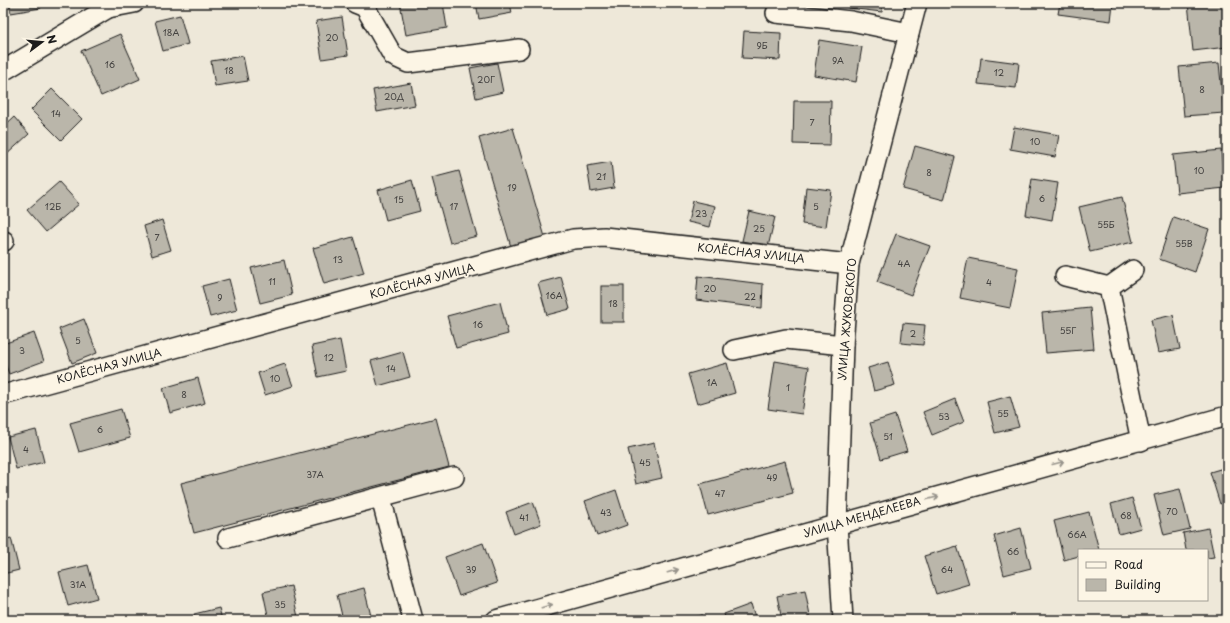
<svg xmlns="http://www.w3.org/2000/svg" width="1230" height="623" font-family="'Playpen Sans',sans-serif">
	<style>
		.building { fill: #bab6aa; stroke: #1c1c1c }
		.lines { fill: none; stroke-linecap: round; stroke-linejoin: round }
		.minor-casing { stroke: #1c1c1c; stroke-width: 22 }
		.minor { stroke: #fcf5e5; stroke-width: 19 }
		.oneway { stroke: #97938b }
		.labels { text-anchor: middle; stroke-width: 4; stroke-linejoin: round; paint-order: stroke }
		.number-label { font-size: 9px; fill: #444240 }
		.street-label { font-size: 11px; fill: #1c1c1c; stroke: #fcf5e5 }
	</style>
	<rect width="100%" height="100%" fill="#eee8d9"/>
	<filter id="ink" filterUnits="userSpaceOnUse"><feTurbulence type="fractalNoise" baseFrequency=".025" numOctaves="2"/><feDisplacementMap in="SourceGraphic" scale="8" xChannelSelector="R" yChannelSelector="G"/><feConvolveMatrix kernelMatrix="1 2 1 2 8 2 1 2 1" color-interpolation-filters="sRGB"/></filter>
	<g filter="url(#ink)">
		<g class="building">
			<polygon points="9,3 40,3 41,8 11,13"/>
			<polygon points="400,3 443,3 447,28 406,35"/>
			<polygon points="476,3 510,3 512,13 479,19"/>
			<polygon points="848,3 883,3 882,12 848,8"/>
			<polygon points="1060,3 1113,3 1111,21 1058,14"/>
			<polygon points="1188,3 1224,3 1227,47 1193,51"/>
			<polygon points="180,15 188,44 163,51 155,21"/>
			<polygon points="342,17 348,55 322,59 316,21"/>
			<polygon points="744,31 781,33 780,60 742,58"/>
			<polygon points="120,34 140,79 101,96 81,51"/>
			<polygon points="819,40 862,47 856,82 814,75"/>
			<polygon points="243,56 248,81 215,86 211,61"/>
			<polygon points="981,58 1019,63 1016,88 978,84"/>
			<polygon points="497,63 503,92 476,98 470,68"/>
			<polygon points="1219,63 1224,113 1184,116 1179,67"/>
			<polygon points="411,83 415,105 377,112 373,90"/>
			<polygon points="52,89 82,119 61,140 31,110"/>
			<polygon points="794,101 831,101 830,145 793,144"/>
			<polygon points="14,117 29,134 3,158 3,127"/>
			<polygon points="1014,127 1059,135 1055,157 1010,149"/>
			<polygon points="513,128 545,237 511,247 479,138"/>
			<polygon points="915,146 955,157 944,200 903,189"/>
			<polygon points="1221,150 1225,188 1177,193 1173,155"/>
			<polygon points="611,162 614,188 591,192 587,166"/>
			<polygon points="459,171 477,236 450,243 432,178"/>
			<polygon points="1032,179 1058,183 1052,220 1026,215"/>
			<polygon points="412,180 420,211 386,220 378,190"/>
			<polygon points="59,182 79,204 46,232 27,210"/>
			<polygon points="806,187 831,190 826,227 802,224"/>
			<polygon points="1122,197 1133,242 1090,252 1079,207"/>
			<polygon points="693,201 715,206 710,227 688,222"/>
			<polygon points="749,211 775,217 768,247 742,241"/>
			<polygon points="1173,217 1209,229 1195,272 1159,259"/>
			<polygon points="162,220 171,250 152,256 144,226"/>
			<polygon points="896,234 930,246 911,295 877,282"/>
			<polygon points="353,237 364,273 324,284 313,248"/>
			<polygon points="968,258 1018,268 1010,308 960,298"/>
			<polygon points="284,260 292,295 260,303 251,268"/>
			<polygon points="698,276 763,284 762,308 696,300"/>
			<polygon points="561,277 570,309 547,315 538,283"/>
			<polygon points="229,279 237,310 210,317 202,286"/>
			<rect x="601" y="286" width="23" height="36"/>
			<polygon points="500,302 508,334 456,348 447,316"/>
			<polygon points="1090,308 1094,349 1046,353 1042,313"/>
			<polygon points="1173,315 1180,349 1158,353 1151,320"/>
			<polygon points="84,319 97,353 72,363 59,329"/>
			<polygon points="903,323 925,325 923,345 901,343"/>
			<polygon points="34,333 44,361 9,374 3,358 3,344"/>
			<polygon points="340,340 346,371 318,377 312,346"/>
			<polygon points="403,352 410,377 378,386 371,361"/>
			<polygon points="775,361 809,367 802,414 768,409"/>
			<polygon points="888,362 895,385 874,391 868,368"/>
			<polygon points="727,363 735,393 697,404 688,374"/>
			<polygon points="285,364 293,386 265,395 258,373"/>
			<polygon points="198,378 205,403 170,413 163,388"/>
			<polygon points="1010,396 1019,427 995,433 987,402"/>
			<polygon points="955,399 964,422 932,435 923,412"/>
			<polygon points="121,409 130,438 79,452 70,423"/>
			<polygon points="895,415 907,451 881,459 870,423"/>
			<polygon points="436,418 449,467 194,533 181,483"/>
			<polygon points="36,430 44,462 16,469 8,437"/>
			<polygon points="654,443 662,478 636,484 628,449"/>
			<polygon points="785,461 793,493 708,515 700,484"/>
			<polygon points="1227,467 1227,501 1220,504 1210,472"/>
			<polygon points="1180,489 1190,529 1164,535 1154,495"/>
			<polygon points="616,490 627,525 597,536 585,501"/>
			<polygon points="1132,498 1141,528 1119,534 1111,504"/>
			<polygon points="533,502 541,524 514,534 506,512"/>
			<polygon points="1089,512 1099,550 1079,550 1079,556 1064,560 1054,521"/>
			<polygon points="1021,528 1031,568 1004,575 994,536"/>
			<polygon points="1208,528 1214,557 1207,558 1207,550 1186,550 1183,533"/>
			<polygon points="11,538 19,570 3,574 3,540"/>
			<polygon points="483,543 497,583 459,596 445,557"/>
			<polygon points="957,546 969,584 936,594 924,556"/>
			<polygon points="88,565 97,598 68,606 59,572"/>
			<polygon points="291,586 298,617 283,620 269,620 263,592"/>
			<polygon points="364,588 372,620 343,620 337,595"/>
			<polygon points="805,590 811,620 782,620 777,596"/>
			<polygon points="751,604 756,620 726,620 724,614"/>
			<polygon points="219,608 222,620 196,620 194,614"/>
			<polygon points="166,615 167,620 149,620"/>
			<polygon points="702,615 704,620 684,620"/>
		</g>
		<g class="lines">
			<g class="minor-casing">
				<g id="minor">
					<polyline points="355,3 365,7 393,56 408,63 519,49"/>
					<polyline points="108,8 134,3"/>
					<polyline points="776,13 851,21 909,33"/>
					<polyline points="3,71 108,8 107,3"/>
					<polyline points="3,241 4,241"/>
					<polyline points="1133,270 1109,287 1141,441"/>
					<polyline points="1065,276 1109,287"/>
					<polyline points="734,350 786,339 843,345"/>
					<polyline points="3,395 573,239 604,237 849,264"/>
					<polyline points="381,498 413,620"/>
					<polyline points="228,538 454,477"/>
					<polyline points="496,620 1227,416"/>
					<polyline points="843,620 837,524 843,345 849,264 917,3"/>
				</g>
			</g>
			<use href="#minor" class="minor"/>
		</g>
		<defs><path id="oneway-shaft" d="M-6 0H5M1.5-3L5.5 0L1.5 3" fill="none" stroke-width="1.6" stroke-linecap="round" stroke-linejoin="round"/></defs>
		<g class="oneway">
			<use href="#oneway-shaft" transform="translate(1058 463) rotate(-15)"/>
			<use href="#oneway-shaft" transform="translate(933 498) rotate(-15)"/>
			<use href="#oneway-shaft" transform="translate(673 571) rotate(-16)"/>
			<use href="#oneway-shaft" transform="translate(547 606) rotate(-16)"/>
		</g>
	</g>
	<g class="labels">
		<g class="number-label">
			<text x="171" y="36">18А</text>
			<text x="332" y="41">20</text>
			<text x="762" y="49">9Б</text>
			<text x="838" y="64">9А</text>
			<text x="110" y="68">16</text>
			<text x="229" y="74">18</text>
			<text x="999" y="76">12</text>
			<text x="486" y="83">20Г</text>
			<text x="1202" y="93">8</text>
			<text x="394" y="100">20Д</text>
			<text x="56" y="117">14</text>
			<text x="812" y="126">7</text>
			<text x="1035" y="145">10</text>
			<text x="1199" y="174">10</text>
			<text x="929" y="176">8</text>
			<text x="601" y="180">21</text>
			<text x="512" y="191">19</text>
			<text x="1042" y="202">6</text>
			<text x="399" y="203">15</text>
			<text x="53" y="210">12Б</text>
			<text x="454" y="210">17</text>
			<text x="816" y="210">5</text>
			<text x="701" y="217">23</text>
			<text x="1106" y="228">55Б</text>
			<text x="759" y="232">25</text>
			<text x="157" y="241">7</text>
			<text x="1184" y="247">55В</text>
			<text x="338" y="263">13</text>
			<text x="904" y="267">4А</text>
			<text x="272" y="285">11</text>
			<text x="989" y="286">4</text>
			<text x="710" y="292">20</text>
			<text x="554" y="299">16А</text>
			<text x="750" y="300">22</text>
			<text x="220" y="301">9</text>
			<text x="613" y="307">18</text>
			<text x="478" y="328">16</text>
			<text x="1068" y="334">55Г</text>
			<text x="913" y="337">2</text>
			<text x="78" y="344">5</text>
			<text x="22" y="354">3</text>
			<text x="329" y="361">12</text>
			<text x="391" y="372">14</text>
			<text x="275" y="382">10</text>
			<text x="712" y="386">1А</text>
			<text x="788" y="391">1</text>
			<text x="184" y="398">8</text>
			<text x="1003" y="417">55</text>
			<text x="944" y="420">53</text>
			<text x="100" y="433">6</text>
			<text x="888" y="440">51</text>
			<text x="26" y="453">4</text>
			<text x="645" y="466">45</text>
			<text x="315" y="478">37А</text>
			<text x="772" y="481">49</text>
			<text x="720" y="497">47</text>
			<text x="1172" y="515">70</text>
			<text x="606" y="516">43</text>
			<text x="1126" y="519">68</text>
			<text x="524" y="521">41</text>
			<text x="1077" y="538">66А</text>
			<text x="1013" y="555">66</text>
			<text x="471" y="573">39</text>
			<text x="947" y="573">64</text>
			<text x="78" y="588">31А</text>
			<text x="280" y="608">35</text>
		</g>
		<g class="street-label">
			<text transform="translate(751 253) rotate(6)" y="4">КОЛЁСНАЯ УЛИЦА</text>
			<text transform="translate(422 281) rotate(-15)" y="4">КОЛЁСНАЯ УЛИЦА</text>
			<text transform="translate(847 319) rotate(-85)" y="4">УЛИЦА ЖУКОВСКОГО</text>
			<text transform="translate(109 366) rotate(-15)" y="4">КОЛЁСНАЯ УЛИЦА</text>
			<text transform="translate(862 517) rotate(-16)" y="4">УЛИЦА МЕНДЕЛЕЕВА</text>
		</g>
	</g>
	<rect width="1230" height="623" fill="none" stroke="#fcf5e5" stroke-width="16"/>
	<rect x="8" y="8" width="1214" height="607" fill="none" stroke="#1c1c1c" stroke-width="1.5" filter="url(#ink)"/>
	<rect x="1078" y="549" width="130" height="52" fill="#fcf5e5" stroke="#a29e95"/>
	<rect x="1086" y="562" width="20" height="6" fill="#fcf5e5" stroke="#a29e95"/>
	<text x="1114" y="569" font-size="12" fill="#1c1c1c">Road</text>
	<rect x="1086" y="579" width="20" height="12" fill="#bab6aa" stroke="#a29e95"/>
	<text x="1114" y="589" font-size="12" fill="#1c1c1c">Building</text>
	<g transform="translate(42 42) rotate(74)" stroke="#fcf5e5" stroke-width="3" paint-order="stroke">
	<path d="M0-3L7 15L0 10L-7 15Z" fill="#1c1c1c"/>
	<text y="-6" font-size="11" font-weight="bold" text-anchor="middle" fill="#1c1c1c">N</text>
	</g>
</svg>
